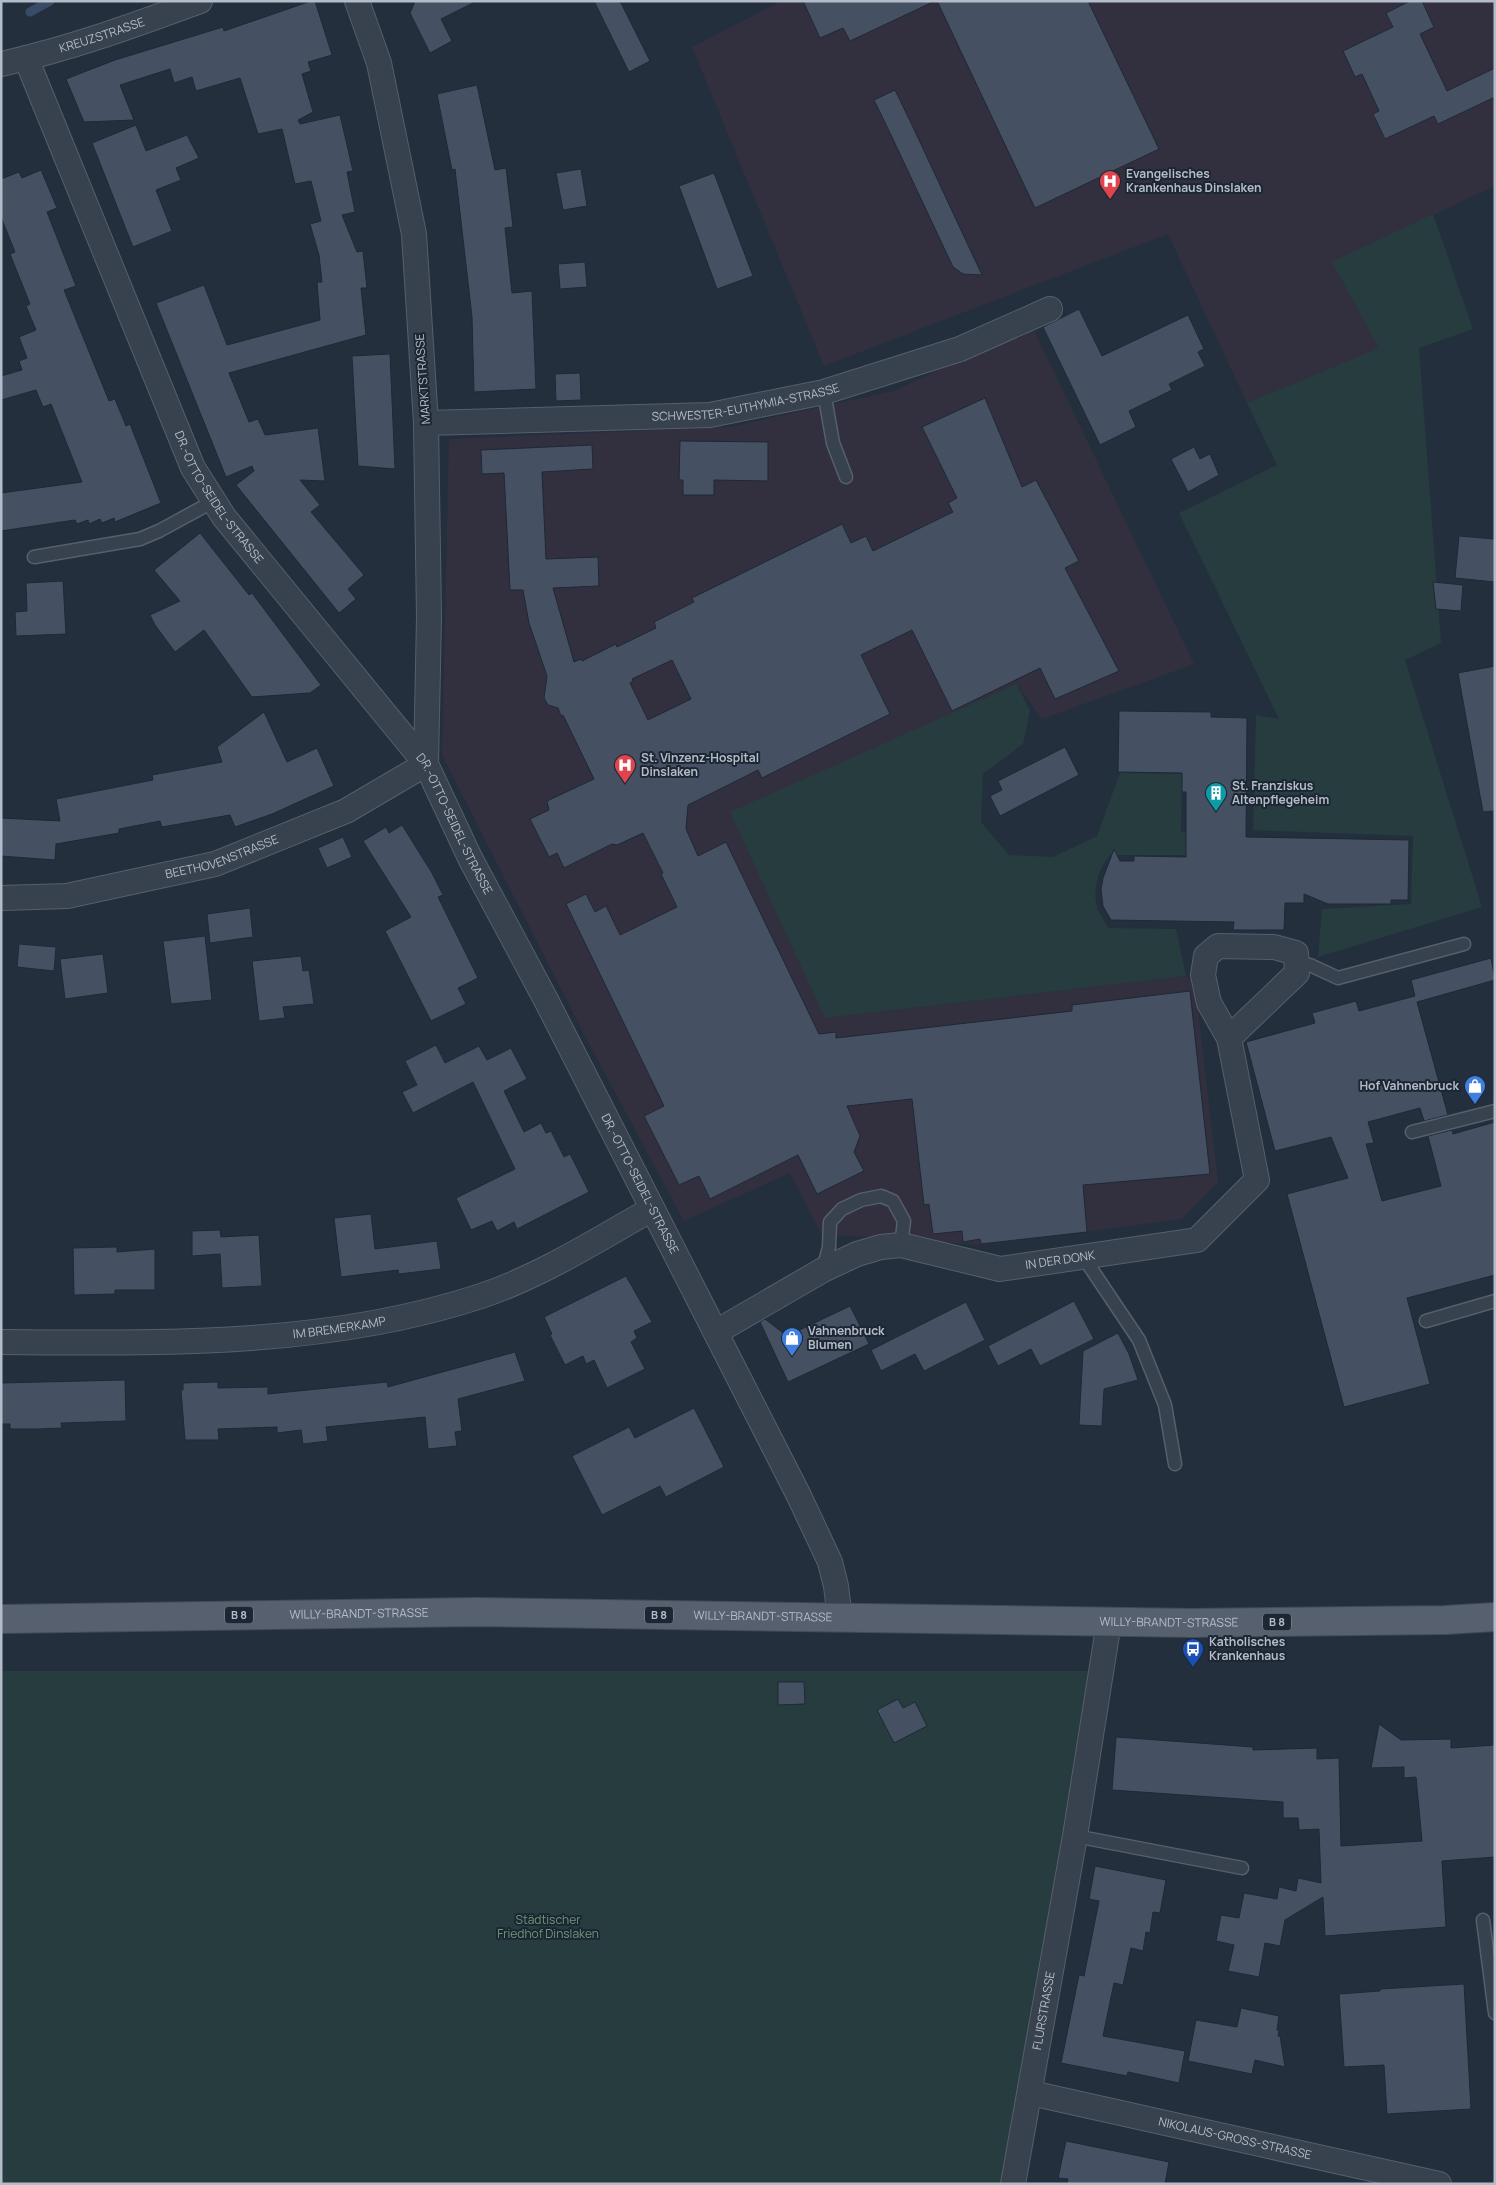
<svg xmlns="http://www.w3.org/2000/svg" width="1496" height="2185" font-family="Manrope,sans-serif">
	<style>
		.medical { fill: #32303f }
		.green { fill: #263c3f }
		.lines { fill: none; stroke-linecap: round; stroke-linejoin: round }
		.stream { stroke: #394c67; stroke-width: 9 }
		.building { fill: #455162; stroke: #1f2835; fill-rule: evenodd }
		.lane-casing { stroke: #565f6c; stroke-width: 15 }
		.street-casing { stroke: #565f6c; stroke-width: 26 }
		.primary-casing { stroke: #414a57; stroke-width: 30 }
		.lane { stroke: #38414e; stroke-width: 12 }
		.street { stroke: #38414e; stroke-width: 24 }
		.primary { stroke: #56606e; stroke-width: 28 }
		.labels { text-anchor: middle; stroke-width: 4; stroke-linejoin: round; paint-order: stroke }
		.shield { fill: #1d2633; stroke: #878f9c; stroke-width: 1 }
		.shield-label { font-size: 11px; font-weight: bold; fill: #b4bcc9 }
		.street-label { font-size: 12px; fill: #b4bcc9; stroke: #1d2633 }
		.poi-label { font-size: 12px; font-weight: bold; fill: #b4bcc9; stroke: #1d2633; text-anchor: start }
		.park-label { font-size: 12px; fill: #6b9a76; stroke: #1d2633 }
	</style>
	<rect width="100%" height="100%" fill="#242f3e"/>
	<g class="medical">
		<polygon points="782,1 1495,1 1495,186 1333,262 1380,348 1247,403 1168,234 824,366 692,47"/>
		<polygon points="1032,326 1194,664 1042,719 1017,684 825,1018 1186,976 1195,985 1218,1182 1182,1219 983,1245 821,1234 790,1173 684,1221 587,1040 442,755 449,439 730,427 894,391"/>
	</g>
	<g class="green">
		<polygon points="1433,214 1473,329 1419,348 1441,643 1405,660 1482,907 1318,957 1322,909 1411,904 1413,836 1253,830 1256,715 1279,719 1179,513 1277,465 1247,403 1379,348 1332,262"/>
		<path d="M1017,684L1030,711L1023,744L983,774L981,822L1009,855L1053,857L1097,836L1120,773L1182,774L1181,832L1193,833V855H1110C1099,868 1092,889 1097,907C1099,914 1105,921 1108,928L1176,929L1186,976L825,1018L730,812Z"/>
		<polygon points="1,1671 1095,1671 1004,2184 1,2184"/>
	</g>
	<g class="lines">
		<polyline class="stream" points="30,12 50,1"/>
	</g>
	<g class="building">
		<polygon points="311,1 315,1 332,55 308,62 311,71 302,74 313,112 298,120 300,124 340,115 353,171 347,172 355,212 342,215 357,252 363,251 367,288 361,288 366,335 229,373 249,422 258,419 265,435 318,428 325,481 300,480 320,505 311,512 364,575 348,589 356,599 339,613 236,485 254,471 252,466 226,477 156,303 204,285 227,345 320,320 317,282 322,282 319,255 310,224 321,221 311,181 295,184 282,129 258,134 240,78 196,91 192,77 174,83 170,69 120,85 134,120 84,122 66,79 115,60 223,27 224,31"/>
		<polygon points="415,1 477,1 441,19 452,41 430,53 410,13"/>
		<polygon points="594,1 620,1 650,61 629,72"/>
		<polygon points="803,1 935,1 850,41 843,28 820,38"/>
		<polygon points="937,1 1088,1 1159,149 1035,208"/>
		<polygon points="1410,1 1422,1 1434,27 1420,34 1447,91 1495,68 1495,97 1438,124 1434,116 1385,139 1373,114 1379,111 1362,74 1355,77 1343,51 1393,27 1386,13"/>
		<polygon points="477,85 495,170 506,168 513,227 505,228 512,293 532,291 536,389 474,392 472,317 455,169 452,170 437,94"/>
		<polygon points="895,90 912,125 982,275 963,274 953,267 891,135 874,100"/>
		<polygon points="136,125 146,151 187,135 199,158 176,168 181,180 156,190 172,231 133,247 92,143"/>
		<polygon points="581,169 587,206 563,210 556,173"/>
		<polygon points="41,170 57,208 47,212 76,286 64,290 109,401 115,399 126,426 130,424 161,503 115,522 114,518 102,523 100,519 89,524 88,520 77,524 75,520 1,531 1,493 82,482 51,404 43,407 36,390 1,400 1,376 22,370 19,361 27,358 19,337 36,330 26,306 30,304 10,254 15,252 1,217 1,179 19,172 22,178"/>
		<polygon points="714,173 753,276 717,289 679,186"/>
		<polygon points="585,262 587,287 560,289 558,264"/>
		<polygon points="1079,309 1102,356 1188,315 1204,349 1198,352 1205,366 1169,384 1172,390 1129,411 1136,427 1100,445 1043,327"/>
		<polygon points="390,354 395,469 358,466 352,356"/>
		<polygon points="580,373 581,400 556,401 555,374"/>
		<path d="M985,398L1022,487L1036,480L1079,561L1065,568L1119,671L1055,699L1040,668L952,711L912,630L861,655L890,714L762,778L758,770L688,805L686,829L698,856L726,842L819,1034L836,1032V1038L1072,1011V1005L1190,991L1210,1174L1083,1185L1087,1232L981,1244L980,1239L963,1242L962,1231L933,1234L929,1204L924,1205L912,1099L847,1106L860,1136L854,1152L864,1171L817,1194L798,1155L710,1199L699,1176L679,1185L644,1116L664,1106L566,904L586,894L595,912L606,906L620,935L677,907L661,874L663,873L643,833L617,845L612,844L564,868L557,853L549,857L530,819L549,810L547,801L594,779L563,715L561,716L558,708L548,705L544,698L547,676L529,623L523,590H510L504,473L482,474L481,450L592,445L593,469L542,472L546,559L598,557L599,586L553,588L574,662L581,659L582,661L616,644L617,647L656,628L654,622L694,602L692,598L842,524L851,543L866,536L873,551L953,512L948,503L957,498L922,427ZM672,660L691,699L648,720L630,683L633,681L632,679Z"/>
		<polygon points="680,441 768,442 768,481 714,480 714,495 683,495 683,480 679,480"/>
		<polygon points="1194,447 1200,459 1210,454 1219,475 1188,492 1171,459"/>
		<polygon points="200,533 249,595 252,593 321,685 310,693 252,697 204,630 175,652 155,625 150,615 180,601 154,570"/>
		<polygon points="1459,536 1495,539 1495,582 1455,578"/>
		<polygon points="63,581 66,634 16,636 15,612 27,611 26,583"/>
		<polygon points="1433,582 1463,585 1461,611 1436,609"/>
		<polygon points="1495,666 1495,811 1483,812 1458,673"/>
		<polygon points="1119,711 1211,712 1211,717 1247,718 1246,837 1409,840 1408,900 1391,900 1391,904 1328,904 1304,894 1304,903 1285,903 1284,930 1233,930 1234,922 1111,920 1103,906 1101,890 1103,878 1114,849 1120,861 1134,861 1134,856 1186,857 1186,792 1182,792 1182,773 1118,772"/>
		<polygon points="264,712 287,762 317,748 334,786 272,814 235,827 230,815 162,827 160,821 119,829 119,833 56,844 55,860 1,856 1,818 60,821 56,799 153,780 152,775 222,762 217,747"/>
		<polygon points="1065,747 1079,775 1000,816 990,796 1002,790 998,781"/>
		<polygon points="402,825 432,873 443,895 438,897 478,978 458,988 466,1004 431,1021 385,931 411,917 363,841 386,827 389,833"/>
		<polygon points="343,837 352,857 327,868 318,848"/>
		<polygon points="250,908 253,937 210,943 207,914"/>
		<polygon points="205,936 212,1000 171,1004 163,941"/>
		<polygon points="19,944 56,947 54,971 17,967"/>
		<polygon points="103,954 108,993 65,999 60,959"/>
		<polygon points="301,956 303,971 309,970 314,1004 283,1007 285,1018 259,1021 252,961"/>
		<polygon points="1491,958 1495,980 1417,1002 1448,1115 1424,1121 1420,1108 1368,1122 1374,1143 1366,1144 1382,1201 1441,1186 1428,1136 1452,1130 1453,1134 1495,1122 1495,1275 1407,1298 1430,1384 1344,1407 1287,1194 1348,1178 1331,1137 1275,1151 1246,1042 1315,1023 1312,1013 1356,1001 1359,1011 1415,996 1411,980"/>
		<polygon points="436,1045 445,1063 479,1046 487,1060 511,1048 527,1079 504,1091 524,1132 541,1123 546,1133 551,1131 564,1157 570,1154 589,1192 517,1229 514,1222 497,1231 492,1221 471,1230 456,1198 515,1169 473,1082 413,1113 402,1092 417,1085 405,1061"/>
		<polygon points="371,1214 375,1249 437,1241 441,1269 399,1274 398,1270 341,1277 334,1218"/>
		<polygon points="220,1230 221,1237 259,1235 262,1286 222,1288 220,1254 192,1256 192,1231"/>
		<polygon points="117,1247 117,1252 155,1249 155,1290 115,1290 115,1294 74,1295 73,1248"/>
		<polygon points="626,1276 652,1322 634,1331 637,1338 631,1342 645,1369 607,1388 594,1360 586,1364 583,1356 565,1365 550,1335 552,1334 544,1317"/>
		<polygon points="1074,1301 1094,1339 1040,1366 1031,1349 998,1366 988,1346"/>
		<polygon points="966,1302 985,1340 924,1371 915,1354 881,1371 871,1350"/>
		<polygon points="850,1306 869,1344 788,1382 760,1322 765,1319 787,1336"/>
		<polygon points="1118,1333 1129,1354 1138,1380 1104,1389 1102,1426 1079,1425 1083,1351"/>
		<polygon points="515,1352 525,1381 458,1399 462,1431 455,1432 457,1446 428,1449 425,1417 326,1427 328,1441 303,1444 301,1430 277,1433 277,1427 218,1429 219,1440 185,1440 181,1390 183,1390 183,1383 218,1382 218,1388 268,1387 268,1394 387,1382 388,1387"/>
		<polygon points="125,1380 126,1421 61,1423 62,1428 37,1429 10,1429 10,1424 1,1424 1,1383"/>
		<polygon points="694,1408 724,1467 666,1497 660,1486 602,1515 572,1456 629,1427 635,1438"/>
		<polygon points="778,1682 804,1682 805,1704 778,1705"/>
		<polygon points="898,1699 903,1708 915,1702 927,1726 894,1743 877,1710"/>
		<polygon points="1379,1724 1401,1740 1451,1739 1451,1748 1495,1745 1495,1857 1442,1861 1446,1927 1325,1936 1323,1897 1285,1920 1280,1946 1265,1943 1259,1977 1228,1971 1234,1945 1216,1941 1221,1915 1239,1918 1244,1893 1277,1899 1279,1887 1296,1891 1298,1878 1321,1883 1319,1829 1299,1830 1298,1818 1283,1818 1283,1802 1112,1790 1116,1737 1253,1747 1253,1750 1317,1748 1317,1759 1339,1758 1341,1846 1422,1841 1416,1777 1404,1778 1404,1767 1371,1768"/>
		<polygon points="1095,1866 1166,1880 1160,1913 1153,1912 1150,1933 1146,1932 1143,1951 1131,1948 1123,1985 1114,1983 1103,2036 1185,2051 1179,2083 1128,2072 1127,2076 1061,2063 1079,1975 1084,1976 1099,1901 1089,1899"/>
		<polygon points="1464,1984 1471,2109 1387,2114 1384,2065 1344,2067 1339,1994 1380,1991 1380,1989"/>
		<polygon points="1241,2008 1279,2016 1277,2030 1279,2030 1278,2036 1280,2036 1285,2067 1255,2060 1252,2074 1188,2061 1196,2020 1237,2027"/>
		<polygon points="1066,2141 1169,2162 1165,2184 1067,2184 1068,2179 1058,2178"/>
	</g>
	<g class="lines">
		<g class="lane-casing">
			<g id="lane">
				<polyline points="824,392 833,443 846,477"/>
				<polyline points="34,557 140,539 159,531 214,501"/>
				<polyline points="1297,966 1310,965 1338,978 1464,944"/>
				<polyline points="1412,1132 1495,1111"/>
				<polyline points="1084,1258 1139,1340 1165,1405 1175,1464"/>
				<polyline points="823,1270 829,1247 830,1222 842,1209 861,1200 881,1196 893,1201 904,1221 901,1245"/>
				<polyline points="1426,1321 1495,1301"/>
				<polyline points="1075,1836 1242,1868"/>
				<polyline points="1483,1920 1495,2013"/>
			</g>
		</g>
		<g class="street-casing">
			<g id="street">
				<path id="s1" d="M26,58L193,468L224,517L426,764L470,858L546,1000L799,1496L830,1562L836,1586L840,1619"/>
				<path id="s2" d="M1,64C69,49 135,25 200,1"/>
				<path id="s3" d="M426,423L710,415L824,392L960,349L1050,309"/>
				<path id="s4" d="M1,898L67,896L215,864L346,811L426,764L429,617L426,423L414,234L379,63L357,1"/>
				<path id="s5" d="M716,1332L823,1270L857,1254L881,1247L901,1245L1000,1269L1197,1240L1257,1180L1229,1038L1209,1003L1203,975L1206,956L1218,946L1274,947L1296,953L1297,973L1229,1038"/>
				<path id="s6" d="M1,1342C161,1343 327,1347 481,1296C541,1276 597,1240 652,1209"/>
				<path id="s7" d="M1031,2093L1439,2184"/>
				<path id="s8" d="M1013,2184L1075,1836L1109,1622"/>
			</g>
		</g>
		<g class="primary-casing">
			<g id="primary">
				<path id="s9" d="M1,1619L477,1612L1192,1623L1445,1620L1495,1617"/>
			</g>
		</g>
		<use href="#lane" class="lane"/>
		<use href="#street" class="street"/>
		<use href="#primary" class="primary"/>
	</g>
	<defs>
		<g id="hospital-pin" transform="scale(1.125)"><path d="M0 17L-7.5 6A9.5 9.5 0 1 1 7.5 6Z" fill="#e0444e" stroke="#1d2633"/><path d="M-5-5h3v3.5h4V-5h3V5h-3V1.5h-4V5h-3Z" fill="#fff"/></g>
		<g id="building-pin" transform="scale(1.125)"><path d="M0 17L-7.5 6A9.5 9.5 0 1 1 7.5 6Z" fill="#0f9aa8" stroke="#1d2633"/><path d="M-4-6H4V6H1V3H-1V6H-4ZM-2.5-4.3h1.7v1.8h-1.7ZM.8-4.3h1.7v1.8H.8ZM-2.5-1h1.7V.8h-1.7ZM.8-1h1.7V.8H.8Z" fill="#fff"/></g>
		<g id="shop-pin" transform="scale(1.125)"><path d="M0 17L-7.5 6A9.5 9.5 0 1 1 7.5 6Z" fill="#3f7fe0" stroke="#1d2633"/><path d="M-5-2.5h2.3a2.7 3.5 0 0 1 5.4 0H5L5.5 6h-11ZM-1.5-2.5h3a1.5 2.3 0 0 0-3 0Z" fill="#fff"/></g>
		<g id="bus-pin" transform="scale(1.125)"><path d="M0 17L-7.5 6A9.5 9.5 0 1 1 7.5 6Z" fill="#1a4fb4" stroke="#1d2633"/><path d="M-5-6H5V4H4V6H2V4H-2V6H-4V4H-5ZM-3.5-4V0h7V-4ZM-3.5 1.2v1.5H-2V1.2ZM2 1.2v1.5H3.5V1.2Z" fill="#fff"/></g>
	</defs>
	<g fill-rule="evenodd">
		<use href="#hospital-pin" x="1110" y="181"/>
		<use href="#hospital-pin" x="625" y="765"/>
		<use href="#building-pin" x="1216" y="793"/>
		<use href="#shop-pin" x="1475" y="1086"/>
		<use href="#shop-pin" x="792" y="1338"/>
		<use href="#bus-pin" x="1193" y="1649"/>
	</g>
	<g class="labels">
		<g class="shield">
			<rect x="225" y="1606.5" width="28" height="17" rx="4"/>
			<rect x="645" y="1606.5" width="28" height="17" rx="4"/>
			<rect x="1263" y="1613.5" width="28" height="17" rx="4"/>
		</g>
		<g class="shield-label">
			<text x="239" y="1619">B 8</text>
			<text x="659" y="1619">B 8</text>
			<text x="1277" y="1626">B 8</text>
		</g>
		<g class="street-label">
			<text dy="4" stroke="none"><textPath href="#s2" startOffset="105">KREUZSTRASSE</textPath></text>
			<text transform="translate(423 379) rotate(-94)" y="4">MARKTSTRASSE</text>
			<text dy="4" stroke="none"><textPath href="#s3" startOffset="321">SCHWESTER-EUTHYMIA-STRASSE</textPath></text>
			<text dy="4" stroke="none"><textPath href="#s1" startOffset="481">DR.-OTTO-SEIDEL-STRASSE</textPath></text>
			<text dy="4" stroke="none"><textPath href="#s1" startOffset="886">DR.-OTTO-SEIDEL-STRASSE</textPath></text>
			<text dy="4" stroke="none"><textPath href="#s4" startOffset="226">BEETHOVENSTRASSE</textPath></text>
			<text dy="4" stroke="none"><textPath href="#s1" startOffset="1291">DR.-OTTO-SEIDEL-STRASSE</textPath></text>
			<text dy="4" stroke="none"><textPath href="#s5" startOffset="369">IN DER DONK</textPath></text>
			<text dy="4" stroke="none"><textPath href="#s6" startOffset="339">IM BREMERKAMP</textPath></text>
			<text dy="4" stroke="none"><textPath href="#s9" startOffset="358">WILLY-BRANDT-STRASSE</textPath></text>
			<text dy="4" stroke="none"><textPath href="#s9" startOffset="762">WILLY-BRANDT-STRASSE</textPath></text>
			<text dy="4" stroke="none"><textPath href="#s9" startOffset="1168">WILLY-BRANDT-STRASSE</textPath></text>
			<text dy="4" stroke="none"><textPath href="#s8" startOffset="176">FLURSTRASSE</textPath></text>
			<text dy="4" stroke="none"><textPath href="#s7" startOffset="209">NIKOLAUS-GROSS-STRASSE</textPath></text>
		</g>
		<g class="poi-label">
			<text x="1126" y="178">Evangelisches<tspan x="1126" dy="14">Krankenhaus Dinslaken</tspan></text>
			<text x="641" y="762">St. Vinzenz-Hospital<tspan x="641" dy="14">Dinslaken</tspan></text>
			<text x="1232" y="790">St. Franziskus<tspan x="1232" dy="14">Altenpflegeheim</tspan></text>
			<text x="1459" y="1090" text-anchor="end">Hof Vahnenbruck</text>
			<text x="808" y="1335">Vahnenbruck<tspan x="808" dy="14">Blumen</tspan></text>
			<text x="1209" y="1646">Katholisches<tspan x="1209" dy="14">Krankenhaus</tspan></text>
		</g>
		<g class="park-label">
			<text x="548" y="1924">Städtischer<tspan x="548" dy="14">Friedhof Dinslaken</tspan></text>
		</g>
	</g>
	<rect width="1496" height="2185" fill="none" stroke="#b4bcc9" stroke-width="5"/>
</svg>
